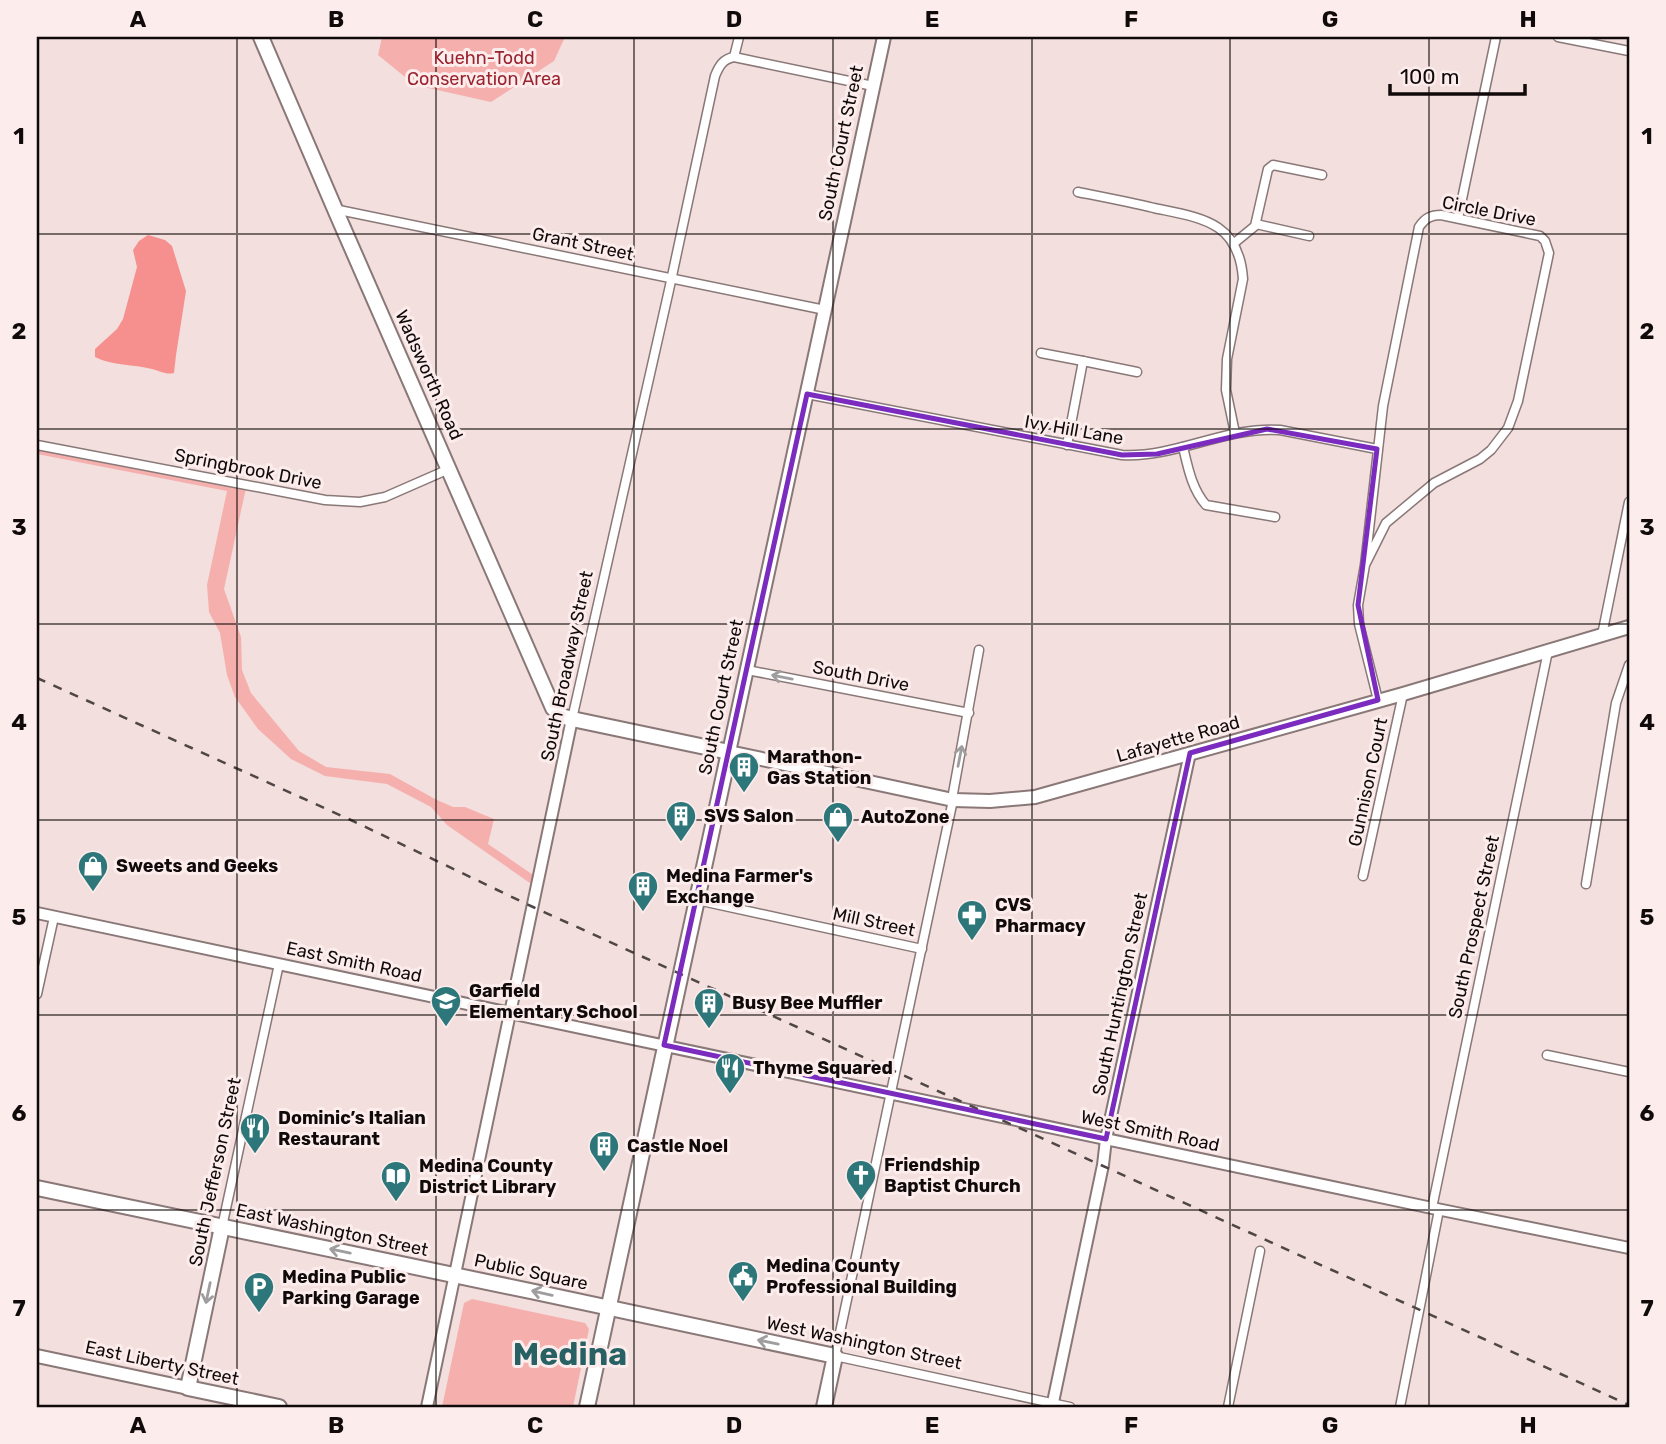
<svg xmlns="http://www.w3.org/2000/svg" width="1666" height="1444" font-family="Rubik,sans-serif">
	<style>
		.green { fill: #f5b0ae }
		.water { fill: #f6908f }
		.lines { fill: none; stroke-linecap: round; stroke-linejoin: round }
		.street-casing { stroke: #897877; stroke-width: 11 }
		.secondary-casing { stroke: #897877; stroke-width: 14 }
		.primary-casing { stroke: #897877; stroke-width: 16 }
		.highway-casing { stroke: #897877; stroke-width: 18 }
		.street { stroke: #fff; stroke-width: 8 }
		.secondary { stroke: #fff; stroke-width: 10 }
		.primary { stroke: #fff; stroke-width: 12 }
		.highway { stroke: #fff; stroke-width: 14 }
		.rail { stroke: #504646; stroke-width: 2.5; stroke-dasharray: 9 9; stroke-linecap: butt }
		.oneway { stroke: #9f9d9d }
		.marked { fill: none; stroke: #7b2cbf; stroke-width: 5; stroke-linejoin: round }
		.grid { fill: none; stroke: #100a0a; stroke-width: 2; stroke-opacity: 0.55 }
		.labels { text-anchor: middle; stroke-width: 6; stroke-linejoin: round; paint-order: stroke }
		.park-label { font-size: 18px; fill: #99232e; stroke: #fcedec }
		.street-label { font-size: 18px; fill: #100a0a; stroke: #fcedec }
		.poi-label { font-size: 18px; font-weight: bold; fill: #100a0a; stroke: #fcedec; text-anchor: start }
		.town-label { font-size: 32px; font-weight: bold; fill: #276164; stroke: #fcedec }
		.neatline { fill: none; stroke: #100a0a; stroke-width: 2.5 }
		.grid-label { font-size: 23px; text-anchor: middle; font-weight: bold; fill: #100a0a }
	</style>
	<rect width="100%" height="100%" fill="#f2dfde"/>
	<g class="green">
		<polygon points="382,37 565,37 554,61 491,102 415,85 378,55"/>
		<polygon points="37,447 246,488 224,589 241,637 242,670 251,693 299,751 326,767 390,774 435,799 453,807 465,807 494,819 488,844 539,879 537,888 447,825 431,807 387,784 325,776 291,759 258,729 235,697 227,675 220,633 209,612 207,585 227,491 37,454"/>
		<polygon points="472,1299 585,1323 589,1329 573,1407 442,1407 464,1303"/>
	</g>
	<path class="water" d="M148,235L165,240L172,246L186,291L176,355L174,373C165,375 161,371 152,369C133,364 113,366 95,357V349L117,329L123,319L137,267L133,250L139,241Z"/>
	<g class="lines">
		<g class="street-casing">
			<g id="street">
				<polyline points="1558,37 1629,51"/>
				<polyline points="734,57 739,37"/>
				<path d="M1078,192C1103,197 1129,202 1154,208C1201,218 1239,221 1243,279L1227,359L1226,390L1235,433"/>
				<polyline points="334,209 825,310"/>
				<polyline points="1458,218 1496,37"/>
				<polyline points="1256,224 1309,236"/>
				<polyline points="1233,244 1255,226 1268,169 1273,165 1322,175"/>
				<polyline points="1041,353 1083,361 1067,445"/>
				<polyline points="1083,361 1137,372"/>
				<path d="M807,394L1122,455C1176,458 1226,426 1280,430L1377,449"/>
				<polyline points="37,445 325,500 360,502 385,497 449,469"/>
				<path d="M1183,447C1188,468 1192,489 1206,505L1275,517"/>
				<path d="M1365,565L1386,523L1434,483L1480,459L1491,450L1508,428L1518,401L1549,253L1545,241L1540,236L1441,215C1431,215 1425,218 1419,227L1383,406L1365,565L1358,605L1359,624L1378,700"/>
				<polyline points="1602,635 1629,502"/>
				<polyline points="747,670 969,713"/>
				<path d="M572,719L669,290L715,76C719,66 723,59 734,57L873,86"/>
				<polyline points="952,799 979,650"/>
				<polyline points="953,800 835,1356 1070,1407"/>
				<polyline points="1363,876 1403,694"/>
				<polyline points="1586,884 1616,703 1629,665"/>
				<polyline points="697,900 922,949"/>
				<polyline points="37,994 54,917"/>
				<polyline points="1547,1055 1629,1072"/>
				<polyline points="1432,1208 1548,651"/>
				<polyline points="222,1227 279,964"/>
				<polyline points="1228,1407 1260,1251"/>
				<polyline points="1400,1407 1439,1210"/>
			</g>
		</g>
		<g class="secondary-casing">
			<g id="secondary">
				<polyline points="37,913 1432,1208 1629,1248"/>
				<polyline points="427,1407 572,719"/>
				<polyline points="1052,1407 1103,1165 1106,1139 1190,753"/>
			</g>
		</g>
		<g class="primary-casing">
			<g id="primary">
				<polyline points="884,37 729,752 953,800 990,801 1035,797 1403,694 1629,627"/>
				<polyline points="37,1356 188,1388"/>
			</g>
		</g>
		<g class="highway-casing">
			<g id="highway">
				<polyline points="261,37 337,214 553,708 561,716 572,719 729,752 587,1407"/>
				<polyline points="37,1188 535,1292 835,1356 824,1407"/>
				<polyline points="222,1227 188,1388 279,1407"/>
			</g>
		</g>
		<use href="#street" class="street"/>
		<use href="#secondary" class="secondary"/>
		<use href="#primary" class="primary"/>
		<use href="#highway" class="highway"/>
		<polyline class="rail" points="37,678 353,821 533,907 1629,1405"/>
	</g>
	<defs><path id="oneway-shaft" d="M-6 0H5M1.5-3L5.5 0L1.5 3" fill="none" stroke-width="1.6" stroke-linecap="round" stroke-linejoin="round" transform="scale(1.75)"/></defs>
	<g class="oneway">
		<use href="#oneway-shaft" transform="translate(782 677) rotate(-169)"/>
		<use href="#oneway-shaft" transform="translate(960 756) rotate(-79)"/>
		<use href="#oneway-shaft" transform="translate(340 1251) rotate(-168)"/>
		<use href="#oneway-shaft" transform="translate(208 1293) rotate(102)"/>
		<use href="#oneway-shaft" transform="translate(542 1293) rotate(-167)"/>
		<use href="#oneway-shaft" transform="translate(768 1342) rotate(-168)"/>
	</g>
	<path class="marked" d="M807,394L1122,455L1157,454L1267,429L1377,449L1358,605L1378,700L1190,753L1106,1139L664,1045Z"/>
	<path class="grid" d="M237,37V1407M436,37V1407M634,37V1407M833,37V1407M1032,37V1407M1230,37V1407M1429,37V1407M37,234H1629M37,429H1629M37,624H1629M37,820H1629M37,1015H1629M37,1210H1629"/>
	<defs>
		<g id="building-pin" transform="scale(1.575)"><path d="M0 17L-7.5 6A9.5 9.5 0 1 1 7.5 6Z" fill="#2d777b" stroke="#fcedec"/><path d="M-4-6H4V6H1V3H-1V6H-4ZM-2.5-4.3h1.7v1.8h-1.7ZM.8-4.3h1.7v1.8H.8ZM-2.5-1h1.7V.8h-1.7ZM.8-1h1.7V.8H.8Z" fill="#fff"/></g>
		<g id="shop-pin" transform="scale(1.575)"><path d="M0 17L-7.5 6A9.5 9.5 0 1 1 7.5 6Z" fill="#2d777b" stroke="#fcedec"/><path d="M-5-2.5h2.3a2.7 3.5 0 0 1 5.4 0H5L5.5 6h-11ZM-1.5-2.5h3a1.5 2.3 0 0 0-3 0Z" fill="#fff"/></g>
		<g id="pharmacy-pin" transform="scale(1.575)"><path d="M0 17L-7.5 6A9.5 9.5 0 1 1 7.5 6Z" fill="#2d777b" stroke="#fcedec"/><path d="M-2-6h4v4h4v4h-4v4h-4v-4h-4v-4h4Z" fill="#fff"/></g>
		<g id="school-pin" transform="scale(1.575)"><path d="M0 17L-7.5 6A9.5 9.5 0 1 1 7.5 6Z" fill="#2d777b" stroke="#fcedec"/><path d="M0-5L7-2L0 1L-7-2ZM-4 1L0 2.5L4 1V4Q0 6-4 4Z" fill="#fff"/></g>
		<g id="restaurant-pin" transform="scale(1.575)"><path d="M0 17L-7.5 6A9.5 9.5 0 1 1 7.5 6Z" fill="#2d777b" stroke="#fcedec"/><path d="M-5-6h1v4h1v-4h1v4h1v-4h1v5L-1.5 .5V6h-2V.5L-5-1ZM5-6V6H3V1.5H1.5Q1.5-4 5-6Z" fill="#fff"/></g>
		<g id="church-pin" transform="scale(1.575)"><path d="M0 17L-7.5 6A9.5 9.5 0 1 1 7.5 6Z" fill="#2d777b" stroke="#fcedec"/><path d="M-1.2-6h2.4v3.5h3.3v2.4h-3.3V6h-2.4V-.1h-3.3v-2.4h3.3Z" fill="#fff"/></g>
		<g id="library-pin" transform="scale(1.575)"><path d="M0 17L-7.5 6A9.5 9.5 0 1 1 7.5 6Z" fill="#2d777b" stroke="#fcedec"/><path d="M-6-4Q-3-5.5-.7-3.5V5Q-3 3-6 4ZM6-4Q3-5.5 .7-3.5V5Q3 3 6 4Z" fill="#fff"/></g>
		<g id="civic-pin" transform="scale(1.575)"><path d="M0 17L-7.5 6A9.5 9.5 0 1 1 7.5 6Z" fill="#2d777b" stroke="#fcedec"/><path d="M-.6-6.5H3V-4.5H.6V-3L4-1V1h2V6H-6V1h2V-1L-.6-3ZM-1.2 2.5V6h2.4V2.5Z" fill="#fff"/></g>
		<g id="parking-pin" transform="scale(1.575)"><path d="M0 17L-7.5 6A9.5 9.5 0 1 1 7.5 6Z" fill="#2d777b" stroke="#fcedec"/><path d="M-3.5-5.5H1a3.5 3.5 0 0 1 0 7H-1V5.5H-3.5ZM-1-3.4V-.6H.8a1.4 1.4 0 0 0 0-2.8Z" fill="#fff"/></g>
	</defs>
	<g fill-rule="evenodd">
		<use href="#building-pin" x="744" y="767"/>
		<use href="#building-pin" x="681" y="816"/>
		<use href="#shop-pin" x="838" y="817"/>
		<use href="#shop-pin" x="93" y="866"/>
		<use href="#building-pin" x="643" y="886"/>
		<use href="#pharmacy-pin" x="972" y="915"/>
		<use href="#school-pin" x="446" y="1001"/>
		<use href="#building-pin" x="709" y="1003"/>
		<use href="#restaurant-pin" x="730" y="1068"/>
		<use href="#restaurant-pin" x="255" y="1128"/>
		<use href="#building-pin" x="604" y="1146"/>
		<use href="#church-pin" x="861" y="1175"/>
		<use href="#library-pin" x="396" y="1176"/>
		<use href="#civic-pin" x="743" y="1276"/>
		<use href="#parking-pin" x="259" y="1287"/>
	</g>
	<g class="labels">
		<g class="park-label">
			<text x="484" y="64">Kuehn-Todd<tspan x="484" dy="21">Conservation Area</tspan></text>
		</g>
		<g class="street-label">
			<text transform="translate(841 143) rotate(-78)" y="6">South Court Street</text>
			<text transform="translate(1489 211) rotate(11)" y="6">Circle Drive</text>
			<text transform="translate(583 244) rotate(12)" y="6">Grant Street</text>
			<text transform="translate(429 375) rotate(66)" y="6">Wadsworth Road</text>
			<text transform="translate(1074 430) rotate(10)" y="6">Ivy Hill Lane</text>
			<text transform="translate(248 469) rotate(11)" y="6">Springbrook Drive</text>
			<text transform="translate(567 666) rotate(-78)" y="6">South Broadway Street</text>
			<text transform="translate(861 676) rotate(11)" y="6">South Drive</text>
			<text transform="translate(721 697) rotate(-78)" y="6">South Court Street</text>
			<text transform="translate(1178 739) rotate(-16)" y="6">Lafayette Road</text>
			<text transform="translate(1368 782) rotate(-78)" y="6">Gunnison Court</text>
			<text transform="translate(874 922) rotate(12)" y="6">Mill Street</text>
			<text transform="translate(1474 927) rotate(-78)" y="6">South Prospect Street</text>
			<text transform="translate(354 962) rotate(12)" y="6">East Smith Road</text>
			<text transform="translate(1120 994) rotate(-78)" y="6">South Huntington Street</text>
			<text transform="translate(1150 1131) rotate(12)" y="6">West Smith Road</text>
			<text transform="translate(215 1172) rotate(-78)" y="6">South Jefferson Street</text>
			<text transform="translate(332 1230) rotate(12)" y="6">East Washington Street</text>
			<text transform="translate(531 1272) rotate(12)" y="6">Public Square</text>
			<text transform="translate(864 1343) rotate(12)" y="6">West Washington Street</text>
			<text transform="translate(162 1363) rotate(12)" y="6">East Liberty Street</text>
		</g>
		<g class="poi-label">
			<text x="767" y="763">Marathon-<tspan x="767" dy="21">Gas Station</tspan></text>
			<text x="704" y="822">SVS Salon</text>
			<text x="861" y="823">AutoZone</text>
			<text x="116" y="872">Sweets and Geeks</text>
			<text x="666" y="882">Medina Farmer's<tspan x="666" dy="21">Exchange</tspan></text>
			<text x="995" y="911">CVS<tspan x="995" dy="21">Pharmacy</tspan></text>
			<text x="469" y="997">Garfield<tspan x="469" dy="21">Elementary School</tspan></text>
			<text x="732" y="1009">Busy Bee Muffler</text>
			<text x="753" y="1074">Thyme Squared</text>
			<text x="278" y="1124">Dominic’s Italian<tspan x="278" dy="21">Restaurant</tspan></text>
			<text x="627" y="1152">Castle Noel</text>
			<text x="884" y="1171">Friendship<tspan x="884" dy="21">Baptist Church</tspan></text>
			<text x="419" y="1172">Medina County<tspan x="419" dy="21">District Library</tspan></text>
			<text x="766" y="1272">Medina County<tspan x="766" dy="21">Professional Building</tspan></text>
			<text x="282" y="1283">Medina Public<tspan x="282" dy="21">Parking Garage</tspan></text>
		</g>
		<g class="town-label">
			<text x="570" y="1365">Medina</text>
		</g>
	</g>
	<rect width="1666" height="1444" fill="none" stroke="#fcedec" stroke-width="77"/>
	<path d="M1390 84v10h135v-10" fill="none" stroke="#100a0a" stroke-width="3.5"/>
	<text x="1400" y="84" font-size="21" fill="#100a0a" stroke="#fcedec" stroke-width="5" paint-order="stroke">100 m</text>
	<rect x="38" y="38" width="1590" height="1368" class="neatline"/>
	<g class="grid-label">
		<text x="138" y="27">A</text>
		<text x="336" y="27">B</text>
		<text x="535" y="27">C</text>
		<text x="734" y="27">D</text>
		<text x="932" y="27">E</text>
		<text x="1131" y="27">F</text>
		<text x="1330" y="27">G</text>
		<text x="1528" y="27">H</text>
		<text x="19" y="144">1</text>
		<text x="1647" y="144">1</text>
		<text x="19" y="339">2</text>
		<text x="1647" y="339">2</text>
		<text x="19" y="535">3</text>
		<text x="1647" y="535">3</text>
		<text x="19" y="730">4</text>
		<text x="1647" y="730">4</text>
		<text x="19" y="925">5</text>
		<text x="1647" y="925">5</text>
		<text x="19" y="1121">6</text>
		<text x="1647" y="1121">6</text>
		<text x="19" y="1316">7</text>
		<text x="1647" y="1316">7</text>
		<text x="138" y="1433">A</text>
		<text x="336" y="1433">B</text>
		<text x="535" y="1433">C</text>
		<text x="734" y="1433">D</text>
		<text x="932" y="1433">E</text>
		<text x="1131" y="1433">F</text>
		<text x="1330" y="1433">G</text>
		<text x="1528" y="1433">H</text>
	</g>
</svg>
